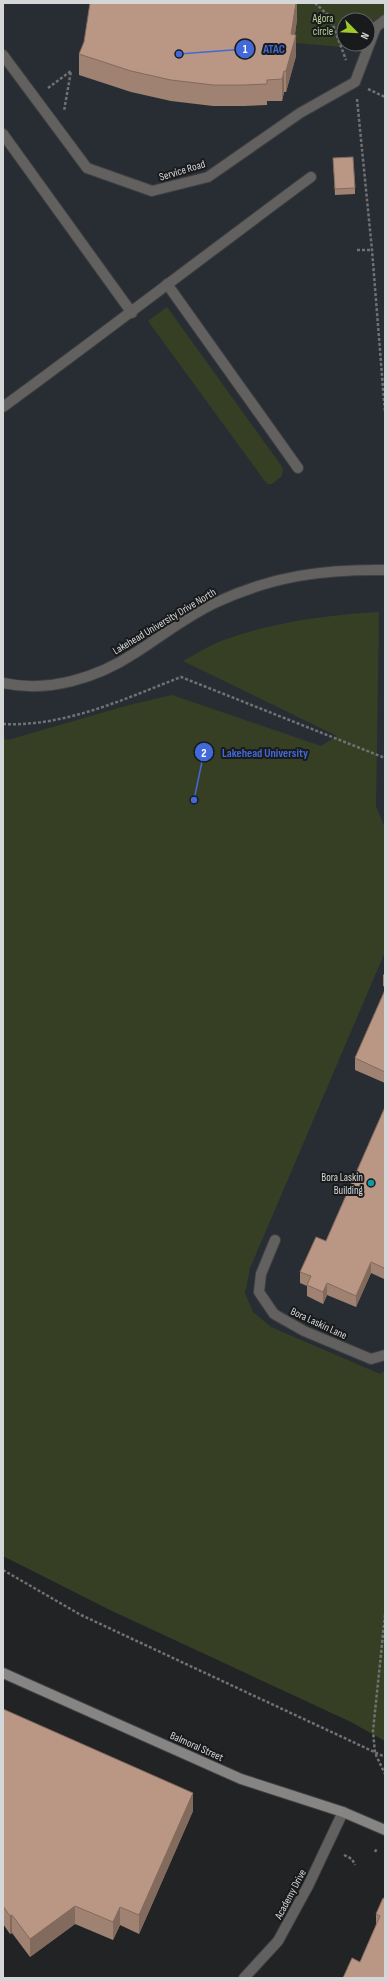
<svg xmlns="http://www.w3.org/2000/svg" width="388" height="1981" font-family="'Sofia Sans Condensed',sans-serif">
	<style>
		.built { fill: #282d34; fill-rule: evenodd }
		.green { fill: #363f24 }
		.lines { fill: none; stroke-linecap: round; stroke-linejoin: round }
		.lane-casing { stroke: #3e4042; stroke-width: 12 }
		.street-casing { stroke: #3e4042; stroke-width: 12 }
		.secondary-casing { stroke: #3e4042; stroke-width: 12 }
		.path { stroke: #6f7173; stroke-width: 2.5; stroke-dasharray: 3 2; stroke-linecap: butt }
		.lane { stroke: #636160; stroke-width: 10 }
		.street { stroke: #636160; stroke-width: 10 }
		.secondary { stroke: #878583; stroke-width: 10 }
		.wall { fill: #9f8272 }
		.shaded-wall { fill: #826a5c }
		.building { fill: #b99784; stroke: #826a5c }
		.culture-dot { fill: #0f9aa8; stroke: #181a1c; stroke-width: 1.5 }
		.labels { text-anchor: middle; stroke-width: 4; stroke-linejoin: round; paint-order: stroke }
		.park-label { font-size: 11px; fill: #bbd097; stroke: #181a1c }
		.street-label { font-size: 11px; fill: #d5d6d8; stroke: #181a1c }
		.poi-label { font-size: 11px; fill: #d5d6d8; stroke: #181a1c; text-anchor: end }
		.leader { fill: none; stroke: #4269d8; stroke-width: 1.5 }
		.callout-dot { fill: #4269d8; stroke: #181a1c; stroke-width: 1.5 }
		.mark-label { font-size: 12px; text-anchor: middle; font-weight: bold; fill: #fff }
		.callout-label { font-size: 12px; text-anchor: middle; font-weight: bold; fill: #4269d8; stroke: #181a1c; stroke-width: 4; stroke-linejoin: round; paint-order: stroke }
	</style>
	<rect width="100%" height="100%" fill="#212325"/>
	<path class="built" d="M3,3H385V1741L351,1722L110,1610L3,1556ZM344,20H368V44H344Z"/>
	<g class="green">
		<polygon points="150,3 385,3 385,21 368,36 368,20 344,20 344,44 358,44 354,48 180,33"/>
		<polygon points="167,307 283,468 282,476 272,484 268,484 264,480 148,321"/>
		<path d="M379,612L376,806L385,828V952L250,1268L245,1293L253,1312L271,1327L380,1374L385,1370V1741L351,1722L110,1610L3,1556V738L8,740L129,705L172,695L321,746L337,736L183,661C196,654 208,646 221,641C273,622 325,615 379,612Z"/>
	</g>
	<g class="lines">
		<g class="lane-casing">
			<g id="lane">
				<polyline points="3,55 87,168 152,191 208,177 300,113 355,82 376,27 385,20"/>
				<polyline points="3,134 132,313"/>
				<polyline points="167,284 298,468"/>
				<path d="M3,407C107,331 208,253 311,177"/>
				<path d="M3,683C48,693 97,678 135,653C162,636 188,615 217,602C273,576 324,569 385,570"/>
				<polyline points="275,1240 261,1274 259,1292 274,1314 304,1331 371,1359 385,1355"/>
			</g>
		</g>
		<g class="street-casing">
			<polyline id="street" points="244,1978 278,1941 308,1886 343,1812"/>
		</g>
		<g class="secondary-casing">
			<polyline id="secondary" points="3,1673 241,1779 343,1812 385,1830"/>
		</g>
		<g class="path">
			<polyline points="315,3 330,17 346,60"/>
			<polyline points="48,88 71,71 64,111"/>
			<polyline points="368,89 385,97"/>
			<polyline points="357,99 372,250 385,413"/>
			<polyline points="357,250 372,250"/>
			<path d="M3,724C65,727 124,699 181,677L385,758"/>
			<polyline points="3,1570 81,1615 385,1757"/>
			<polyline points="385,1615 373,1731 375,1753 385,1774"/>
			<polyline points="375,1852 377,1848"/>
			<polyline points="344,1855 352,1859 355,1865"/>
		</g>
		<use href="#lane" class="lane"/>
		<use href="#street" class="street"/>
		<use href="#secondary" class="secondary"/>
	</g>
	<g class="wall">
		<polygon points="297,3 297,19 295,34 296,56 286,92 284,92 282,101 267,101 267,105 244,106 213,106 171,101 131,92 79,75 79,54"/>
		<polygon points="333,158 355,188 355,194 335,195"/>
		<polygon points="385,973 385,987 383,986 383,975"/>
		<polygon points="385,990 385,1083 355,1070 355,1058"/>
		<polygon points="385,1107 385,1277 384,1279 371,1273 356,1307 327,1295 323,1304 307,1296 307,1286 300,1283 300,1272 326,1241"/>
		<polygon points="3,1709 193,1811 139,1934 120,1925 113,1940 75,1924 30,1957 12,1933 10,1934 3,1924"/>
		<polygon points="385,1899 385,1978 360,1962 376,1926 376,1914"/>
	</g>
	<g class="shaded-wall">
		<polygon points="296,3 297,3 297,19 293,48 296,35 296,56 286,92 286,71"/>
		<polygon points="284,71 284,92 282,101 282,79"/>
		<polygon points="371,1262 371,1273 356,1307 356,1296"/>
		<polygon points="385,1265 385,1277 384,1279 384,1268"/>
		<polygon points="327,1283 327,1295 323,1304 323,1292"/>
		<polygon points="193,1793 193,1811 139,1934 139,1915"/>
		<polygon points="75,1906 75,1924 30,1957 30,1939"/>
		<polygon points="120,1907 120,1925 113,1940 113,1922"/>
		<polygon points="12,1915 12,1933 10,1934 10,1916"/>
	</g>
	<g class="building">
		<polygon points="90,3 296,3 291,34 296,35 286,71 284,71 282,79 267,80 267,84 244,85 213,85 171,80 131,71 79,54 84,42"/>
		<polygon points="353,157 355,188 335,189 333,158"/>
		<polygon points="385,990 385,1072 355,1058"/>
		<polygon points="385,1107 385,1265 384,1268 371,1262 356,1296 327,1283 323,1292 307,1285 311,1276 300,1272 316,1237 326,1241"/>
		<polygon points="3,1709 193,1793 139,1915 120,1907 113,1922 75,1906 30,1939 12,1915 10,1916 3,1906"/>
		<polygon points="383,1898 385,1899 385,1977 384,1978 343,1978 352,1958 360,1962 380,1916 376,1914"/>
	</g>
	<circle class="culture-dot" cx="371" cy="1183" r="4"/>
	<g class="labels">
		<g class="park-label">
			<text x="323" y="22">Agora<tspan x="323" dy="13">circle</tspan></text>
		</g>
		<g class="street-label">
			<text transform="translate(182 170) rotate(-17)" y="4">Service Road</text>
			<text transform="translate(164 621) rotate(-31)" y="4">Lakehead University Drive North</text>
			<text transform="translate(319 1323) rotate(25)" y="4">Bora Laskin Lane</text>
			<text transform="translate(197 1746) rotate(24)" y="4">Balmoral Street</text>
			<text transform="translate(290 1894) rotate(-62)" y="4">Academy Drive</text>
		</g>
		<g class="poi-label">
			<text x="363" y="1181">Bora Laskin<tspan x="363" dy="13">Building</tspan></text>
		</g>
	</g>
	<path class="leader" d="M179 54L245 49M194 800L204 752"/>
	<g class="callout-dot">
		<circle cx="179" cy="54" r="4"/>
		<circle cx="194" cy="800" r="4"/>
		<circle cx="245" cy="49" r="10"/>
		<circle cx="204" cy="752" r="10"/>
	</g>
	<g class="mark-label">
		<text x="245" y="53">1</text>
		<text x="204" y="757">2</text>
	</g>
	<g class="callout-label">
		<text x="274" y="53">ATAC</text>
		<text x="265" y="757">Lakehead University</text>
	</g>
	<rect width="388" height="1981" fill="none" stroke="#d5d6d8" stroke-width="8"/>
	<g transform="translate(356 32) rotate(114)"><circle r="19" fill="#181a1c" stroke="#646567"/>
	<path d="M0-3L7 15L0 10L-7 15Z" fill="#9fca2c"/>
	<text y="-6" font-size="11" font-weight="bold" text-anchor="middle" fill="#d5d6d8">N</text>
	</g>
</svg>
